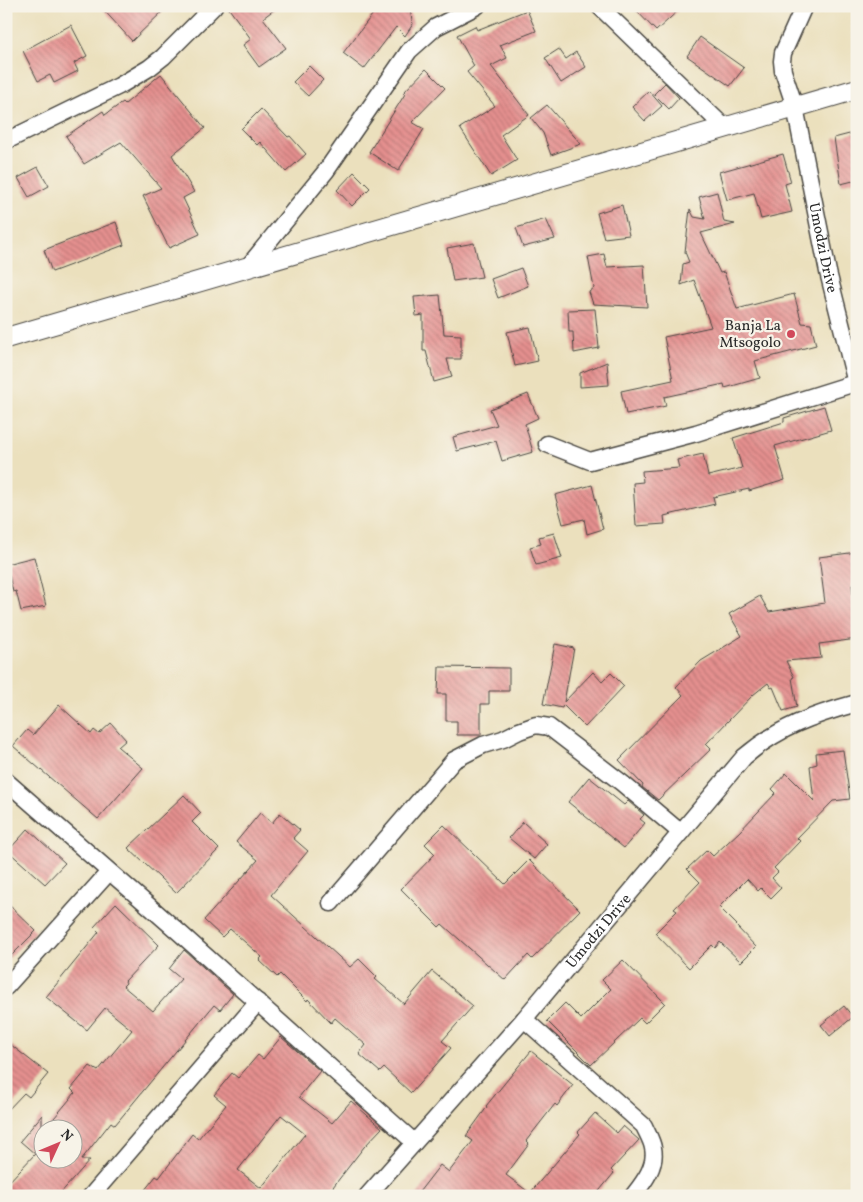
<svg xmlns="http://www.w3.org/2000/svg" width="863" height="1202" font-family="Vollkorn,serif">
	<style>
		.building { fill: url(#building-back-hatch); fill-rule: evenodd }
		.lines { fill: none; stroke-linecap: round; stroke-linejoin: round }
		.minor-casing { stroke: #484641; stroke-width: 19 }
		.tertiary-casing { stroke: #484641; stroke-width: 22 }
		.minor { stroke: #fff; stroke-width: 16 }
		.tertiary { stroke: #fff; stroke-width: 20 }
		.poi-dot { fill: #d1495b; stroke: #f7f3e8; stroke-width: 2 }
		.labels { text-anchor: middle; stroke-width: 4.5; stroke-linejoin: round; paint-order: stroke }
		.street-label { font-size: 15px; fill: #2b2b2b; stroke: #f7f3e8 }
		.poi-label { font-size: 15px; fill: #2b2b2b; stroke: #f7f3e8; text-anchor: end }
	</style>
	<defs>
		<pattern id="building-back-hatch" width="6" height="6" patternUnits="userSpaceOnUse" patternTransform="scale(1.25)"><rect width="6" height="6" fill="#e5908f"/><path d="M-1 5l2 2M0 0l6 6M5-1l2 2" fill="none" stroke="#ba7675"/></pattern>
	</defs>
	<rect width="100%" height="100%" fill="#f7f3e8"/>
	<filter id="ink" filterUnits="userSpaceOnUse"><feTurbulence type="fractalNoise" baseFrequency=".02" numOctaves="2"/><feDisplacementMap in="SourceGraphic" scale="10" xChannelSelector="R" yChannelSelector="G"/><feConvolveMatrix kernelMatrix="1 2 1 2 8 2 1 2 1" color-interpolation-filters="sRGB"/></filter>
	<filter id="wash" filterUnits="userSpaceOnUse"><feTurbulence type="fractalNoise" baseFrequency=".0096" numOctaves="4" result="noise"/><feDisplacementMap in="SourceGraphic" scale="20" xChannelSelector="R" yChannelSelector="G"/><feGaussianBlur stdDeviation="1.12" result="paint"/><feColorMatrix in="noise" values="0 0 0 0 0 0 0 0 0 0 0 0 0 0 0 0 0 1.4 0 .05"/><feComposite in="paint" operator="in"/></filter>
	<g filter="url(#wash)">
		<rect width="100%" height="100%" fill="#ebe0bd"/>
		<g id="blocks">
			<g class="building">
				<polygon points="100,6 168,6 132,41"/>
				<polygon points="227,6 279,6 263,18 286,48 259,67 243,45 251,39"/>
				<polygon points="379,6 409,6 413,24 405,36 396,27 364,69 343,53"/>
				<polygon points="632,6 683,6 656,31"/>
				<polygon points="527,10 536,31 500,45 507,58 491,66 529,115 501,135 517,160 491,176 460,128 495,106 467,72 474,66 457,35 475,26 477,30"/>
				<polygon points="71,25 87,56 74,63 78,71 54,83 50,75 38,81 23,51"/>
				<polygon points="700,37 744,68 730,86 687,56"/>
				<polygon points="559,49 566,59 576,52 586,67 561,83 545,58"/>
				<polygon points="309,66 323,80 308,96 293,82"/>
				<polygon points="426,69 445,88 412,122 424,129 398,171 369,152 405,94 403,93"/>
				<polygon points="161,74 205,128 172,155 194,192 183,198 200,234 169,248 143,196 161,188 121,142 84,164 66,136 103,111 105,115 123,102 125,104"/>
				<polygon points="665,83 679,98 669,109 654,94"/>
				<polygon points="649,91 662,106 645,121 632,107"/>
				<polygon points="547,105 581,144 551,155 543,133 531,118"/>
				<polygon points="261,109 288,137 290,136 306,154 286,172 260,142 257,145 241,129"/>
				<polygon points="857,132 857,180 841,184 834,138"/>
				<polygon points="783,154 791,182 785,184 792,212 761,219 754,193 727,200 719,172"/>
				<polygon points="38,167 49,186 29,197 18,178"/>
				<polygon points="354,172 370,188 352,206 337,190"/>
				<polygon points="717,192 724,222 735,224 701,233 720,273 724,272 737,309 794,294 802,323 811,324 816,345 755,361 760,378 725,388 724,384 664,397 666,406 626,414 621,391 673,380 664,337 711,327 694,280 681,285 683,264 689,262 685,252 690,209 694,217 705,219 699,197"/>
				<polygon points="622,205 629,235 604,238 597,213"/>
				<polygon points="546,219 555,239 523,247 516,228"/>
				<polygon points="116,222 124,245 52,272 44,250"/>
				<polygon points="474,243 482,277 453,281 447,248"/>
				<polygon points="604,254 607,267 644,265 647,307 593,304 589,292 594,288 588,257"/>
				<polygon points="521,268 528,286 498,298 491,279"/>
				<polygon points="440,295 444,334 461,335 461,359 447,359 452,377 434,382 426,351 423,351 423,315 416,316 414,297"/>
				<polygon points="595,309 599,348 574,353 573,332 569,332 568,310"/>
				<polygon points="530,327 538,361 515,366 507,332"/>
				<polygon points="607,362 609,385 580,387 580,373"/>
				<polygon points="528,394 538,418 525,424 533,452 502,461 496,441 457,451 453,437 497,425 490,409"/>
				<polygon points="824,406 831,430 775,446 785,480 749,491 749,489 713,497 715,504 664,516 665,524 636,526 633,483 643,482 642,471 679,468 677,460 703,454 708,476 742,468 733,438 784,422 784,418"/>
				<polygon points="592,485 603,529 587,534 584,519 563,524 555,495"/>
				<polygon points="554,533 562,558 536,565 530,547 541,544 539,537"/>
				<polygon points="857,552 857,584 852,585 857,639 819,644 821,658 786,661 794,677 792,678 797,707 783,711 773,687 771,688 768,683 753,695 706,744 711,749 658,800 642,787 643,785 619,760 683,695 676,687 701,661 742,636 729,614 760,596 769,612 825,603 819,557"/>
				<polygon points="34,557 46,606 21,611 16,591 13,592 6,564"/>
				<polygon points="555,644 574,648 564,702 593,672 602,682 611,673 624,686 585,727 563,705 562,708 543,704"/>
				<polygon points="439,667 509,668 509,691 489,691 489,704 481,704 481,735 457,735 457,721 446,721 446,694 438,694"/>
				<polygon points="59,705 91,734 94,730 99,734 111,723 126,740 118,747 143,768 98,819 13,746 27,730 33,735"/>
				<polygon points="843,750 850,799 833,801 797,838 800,841 774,868 778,872 772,878 781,888 771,898 761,888 758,891 747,879 719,907 737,925 736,926 756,947 741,962 720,942 715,948 712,945 689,968 655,933 677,911 674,909 700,882 687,869 707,850 713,856 739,832 776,793 772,789 786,773 814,801 810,766 817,764 816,753"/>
				<polygon points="589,777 624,805 628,801 644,815 640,819 645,823 624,848 568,802"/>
				<polygon points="184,795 201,813 192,822 219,849 176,893 128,848"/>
				<polygon points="260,813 272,823 280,813 300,830 293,838 308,851 271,895 350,967 359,959 377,977 375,979 404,1004 432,971 473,1006 442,1041 451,1048 411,1093 384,1068 380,1072 359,1054 366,1045 335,1018 331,1023 308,999 307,1001 280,974 277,977 259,960 262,957 230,929 222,937 204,920 258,860 236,842"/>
				<polygon points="523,822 547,844 534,859 509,838"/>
				<polygon points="444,825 505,884 529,860 580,910 532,959 528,955 505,980 442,924 439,927 401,889 435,854 425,844"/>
				<polygon points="28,829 65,863 45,884 8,851"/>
				<polygon points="6,902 36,931 6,961"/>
				<polygon points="116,903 159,945 125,981 126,983 123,986 153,1011 181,979 169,969 184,950 233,994 220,1010 214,1005 115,1125 111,1122 81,1160 90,1160 58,1196 6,1196 6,1185 35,1154 20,1141 42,1115 42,1160 72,1160 72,1130 44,1130 75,1093 71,1089 90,1066 98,1071 132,1030 105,1008 87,1030 46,997 99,932 94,927"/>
				<polygon points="623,960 665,1003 645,1023 640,1018 591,1065 547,1021 565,1003 581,1019 611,989 602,980"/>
				<polygon points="844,1006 853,1017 830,1036 821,1025"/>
				<path d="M281,1037L320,1071L299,1097L332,1123L351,1101L382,1128L364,1147L326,1196H140L156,1176L159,1178L192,1134L198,1139L226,1105L214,1095L232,1073L238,1078L258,1055L263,1059ZM281,1115L305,1134L261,1188L238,1170Z"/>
				<polygon points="6,1041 48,1074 29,1097 24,1093 6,1112"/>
				<polygon points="531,1051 573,1085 557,1106 555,1104 526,1141 529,1144 506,1175 530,1193 580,1134 578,1132 595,1113 617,1133 623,1126 639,1140 611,1170 614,1173 595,1196 416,1196 440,1165 449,1172 473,1141 466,1136 487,1107 486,1106"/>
			</g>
		</g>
	</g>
	<g filter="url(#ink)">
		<use href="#blocks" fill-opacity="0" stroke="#484641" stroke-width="1"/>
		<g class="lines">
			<g class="minor-casing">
				<g id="minor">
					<polyline points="599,6 724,127"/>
					<path id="s1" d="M804,6L783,53L782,61L783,71L795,107L828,272L857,387"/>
					<polyline points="6,141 119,86 149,68 163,57 214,6"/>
					<polyline points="247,268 326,171 409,51 436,27 477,6"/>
					<polyline points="547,444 590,461 696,433 855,383"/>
					<polyline points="6,781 181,934 414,1142"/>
					<polyline points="331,903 454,760 483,745 503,739 519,731 536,725 549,727 622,783 680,832"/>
					<polyline points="6,987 109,872"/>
					<path d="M524,1019L644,1126C647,1133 652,1141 653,1148C657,1166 643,1183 633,1196"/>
					<polyline points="91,1196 258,1002"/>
					<path id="s2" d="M367,1196L524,1019L744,757C779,727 813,715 857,703"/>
				</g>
			</g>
			<g class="tertiary-casing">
				<polyline id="tertiary" points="6,338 857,89"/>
			</g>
			<use href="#minor" class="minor"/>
			<use href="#tertiary" class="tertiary"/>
		</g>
	</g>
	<circle class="poi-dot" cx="791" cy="334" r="5"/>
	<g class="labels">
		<g class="street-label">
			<text dy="5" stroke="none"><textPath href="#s1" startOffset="251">Umodzi Drive</textPath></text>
			<text dy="5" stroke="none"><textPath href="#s2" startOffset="352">Umodzi Drive</textPath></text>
		</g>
		<g class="poi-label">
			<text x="781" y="330">Banja La<tspan x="781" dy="17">Mtsogolo</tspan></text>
		</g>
	</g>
	<rect width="863" height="1202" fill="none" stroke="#f7f3e8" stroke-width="25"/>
	<g transform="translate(58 1144) rotate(46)"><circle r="24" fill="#f7f3e8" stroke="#a5a39c"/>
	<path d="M0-4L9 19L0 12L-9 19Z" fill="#d1495b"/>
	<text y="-8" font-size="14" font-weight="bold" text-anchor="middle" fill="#2b2b2b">N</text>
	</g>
</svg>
